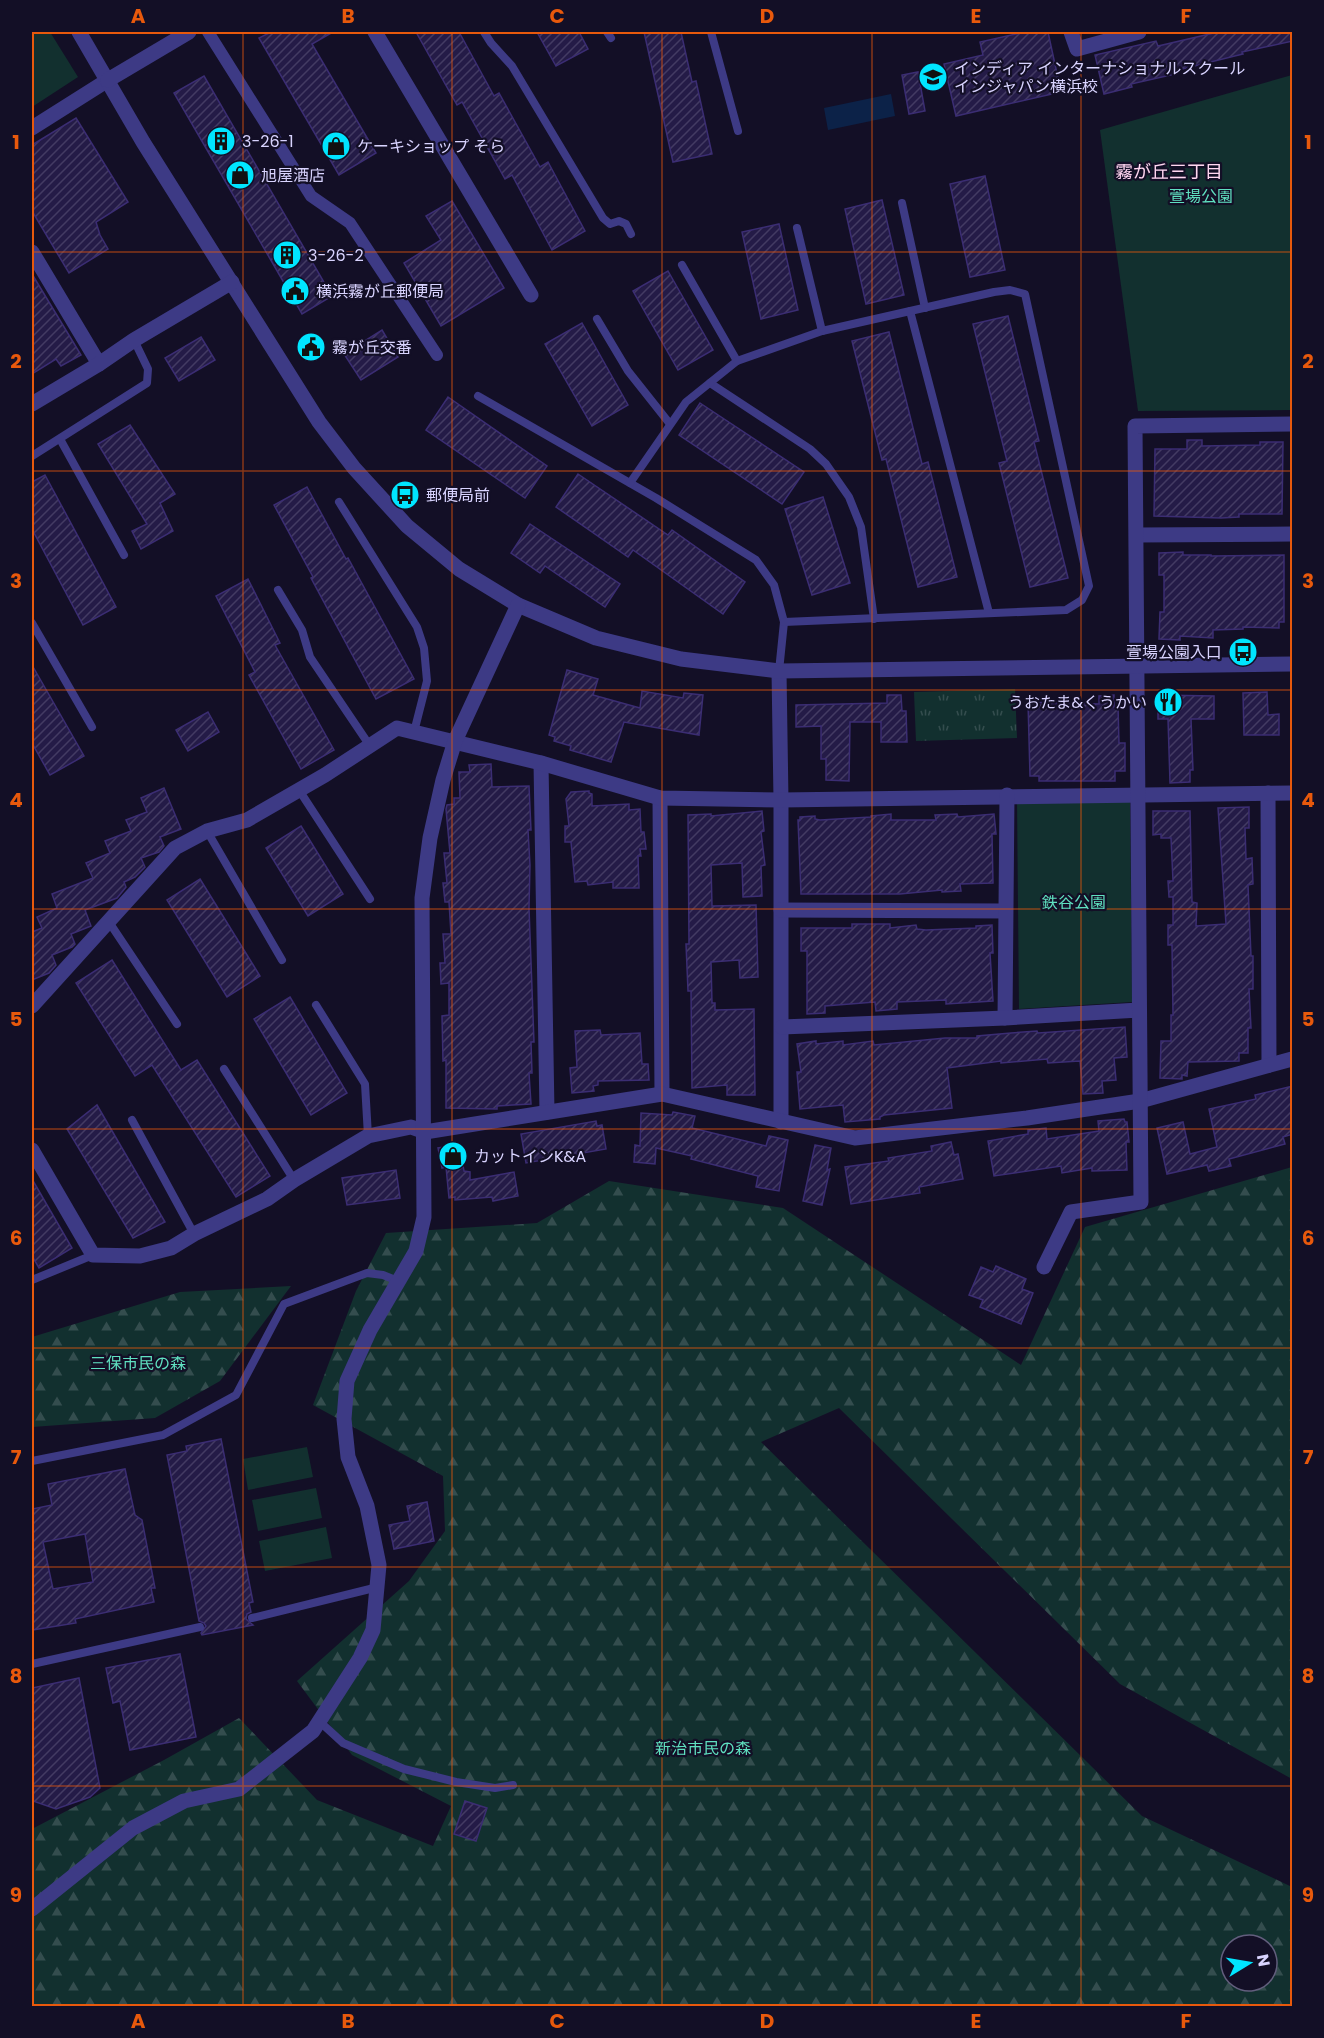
<svg xmlns="http://www.w3.org/2000/svg" width="1324" height="2038" font-family="Poppins,'Noto Sans JP',sans-serif">
	<style>
		.grass { fill: url(#grass-tufts) }
		.forest { fill: url(#forest-firs); fill-rule: evenodd }
		.park { fill: #12302f }
		.water { fill: #0c2248 }
		.building { fill: url(#building-hatch); stroke: #3b2d73; stroke-width: 1.5; fill-rule: evenodd }
		.lines { fill: none; stroke-linecap: round; stroke-linejoin: round }
		.service { stroke: #3d3a85; stroke-width: 8 }
		.pedestrian { stroke: #3d3a85; stroke-width: 12 }
		.minor { stroke: #3d3a85; stroke-width: 15 }
		.tertiary { stroke: #3d3a85; stroke-width: 15 }
		.grid { fill: none; stroke: #e8590c; stroke-width: 1.5; stroke-opacity: 0.55 }
		.labels { text-anchor: middle; stroke-width: 4.5; stroke-linejoin: round; paint-order: stroke }
		.poi-label { font-size: 16px; fill: #d9d4ff; stroke: #130f26; text-anchor: start }
		.park-label { font-size: 16px; fill: #5fe0c0; stroke: #130f26 }
		.neighbourhood-label { font-size: 18px; fill: #ffd6f0; stroke: #130f26 }
		.neatline { fill: none; stroke: #e8590c; stroke-width: 2 }
		.grid-label { font-size: 20px; text-anchor: middle; font-weight: bold; fill: #e8590c }
	</style>
	<defs>
		<pattern id="grass-tufts" width="24" height="20" patternUnits="userSpaceOnUse" patternTransform="scale(1.5)"><rect width="24" height="20" fill="#12302f"/><path d="M3 7l-1-3M5 7V3M7 7l1-3M15 17l-1-3M17 17v-4M19 17l1-3" fill="none" stroke="#344d4e"/></pattern>
		<pattern id="forest-firs" width="22" height="20" patternUnits="userSpaceOnUse" patternTransform="scale(1.5)"><rect width="22" height="20" fill="#12302f"/><path d="M5 1l3.5 6h-7zM16 11l3.5 6h-7z" fill="#344d4e"/></pattern>
		<pattern id="building-hatch" width="6" height="6" patternUnits="userSpaceOnUse" patternTransform="scale(1.5)"><rect width="6" height="6" fill="#241b47"/><path d="M-1 1l2-2M0 6l6-6M5 7l2-2" fill="none" stroke="#433b63"/></pattern>
	</defs>
	<rect width="100%" height="100%" fill="#130f26"/>
	<polygon class="grass" points="1015,689 1017,738 916,741 914,692"/>
	<g class="forest">
		<path d="M1292,1167V1779L1120,1684L839,1408L761,1442L1142,1816L1292,1887V2006H32V1829L164,1760L239,1718L317,1800L433,1846L451,1806L352,1755L297,1681L409,1581L445,1531L443,1476L313,1405L356,1291L386,1233L537,1223L609,1181L783,1208L1021,1365L1085,1227ZM1231,1945H1267V1981H1231Z"/>
		<polygon points="291,1286 220,1381 155,1418 32,1427 32,1337 180,1292"/>
	</g>
	<g class="park">
		<polygon points="32,32 50,32 78,77 32,107"/>
		<polygon points="1292,75 1292,410 1138,411 1100,130"/>
		<polygon points="1017,801 1130,801 1132,1002 1019,1009"/>
		<polygon points="307,1447 313,1477 248,1490 243,1459"/>
		<polygon points="316,1488 322,1518 258,1531 252,1500"/>
		<polygon points="326,1527 332,1558 265,1571 259,1541"/>
	</g>
	<polygon class="water" points="891,94 895,116 828,130 824,108"/>
	<g class="building">
		<polygon points="271,32 333,32 312,44 376,153 339,175 259,38"/>
		<polygon points="416,32 459,32 494,96 499,93 540,167 548,162 585,231 552,250 512,175 505,179 462,102 457,105"/>
		<polygon points="537,32 579,32 588,49 556,66"/>
		<polygon points="644,32 681,32 692,82 696,81 712,154 673,162"/>
		<polygon points="1025,32 1048,32 1061,92 956,116 944,64 983,55 980,42"/>
		<polygon points="1218,32 1293,32 1293,41 1242,52 1243,54 1170,72 1171,75 1131,84 1132,87 1104,94 1095,55 1156,41 1158,46"/>
		<polygon points="918,72 925,111 909,114 902,75"/>
		<polygon points="204,76 332,296 302,314 174,93"/>
		<polygon points="76,118 128,202 96,222 100,235 108,249 69,273 32,211 32,145"/>
		<polygon points="985,176 1005,270 970,277 950,184"/>
		<polygon points="882,200 904,295 866,304 845,209"/>
		<polygon points="452,201 504,288 441,326 404,263 441,240 426,216"/>
		<polygon points="779,224 798,310 761,319 742,232"/>
		<polygon points="668,271 713,350 678,370 633,291"/>
		<polygon points="32,274 81,355 61,366 56,359 32,374"/>
		<polygon points="1008,316 1039,441 1034,442 1068,578 1030,587 999,463 1007,461 973,324"/>
		<polygon points="582,323 628,405 592,426 545,344"/>
		<polygon points="382,330 398,357 361,380 344,354"/>
		<polygon points="889,332 922,464 928,462 957,577 918,587 886,459 882,460 852,341"/>
		<polygon points="201,337 215,360 179,381 165,358"/>
		<polygon points="448,397 547,466 525,498 426,430"/>
		<polygon points="700,403 804,472 782,504 679,435"/>
		<polygon points="130,425 175,494 160,503 173,531 141,549 132,531 147,524 98,444"/>
		<polygon points="1187,440 1202,440 1202,446 1260,445 1260,442 1283,442 1282,514 1239,514 1239,517 1221,518 1154,516 1155,449 1187,449"/>
		<polygon points="578,474 668,535 672,530 745,582 723,614 633,550 628,557 556,507"/>
		<polygon points="45,475 116,607 83,625 32,529 32,482"/>
		<polygon points="307,487 346,559 348,558 414,679 376,699 311,578 313,577 274,505"/>
		<polygon points="823,497 850,583 812,595 785,509"/>
		<polygon points="530,524 620,584 605,607 545,566 540,573 511,553"/>
		<polygon points="1183,552 1183,555 1211,555 1211,556 1284,555 1284,622 1279,622 1279,628 1243,627 1243,629 1213,630 1213,638 1180,636 1180,640 1159,639 1160,612 1164,612 1164,575 1159,575 1159,553"/>
		<polygon points="248,579 280,643 275,645 334,750 301,769 249,675 255,672 216,596"/>
		<polygon points="32,665 84,756 50,775 32,743"/>
		<polygon points="567,670 598,679 593,695 640,708 642,691 683,698 684,693 703,695 699,735 624,722 611,762 570,750 571,746 554,741 555,737 549,735"/>
		<polygon points="1267,692 1268,715 1279,714 1279,735 1244,735 1243,693"/>
		<polygon points="887,695 901,695 902,711 906,711 907,742 881,742 881,722 850,722 849,781 826,780 826,759 821,759 821,726 796,727 796,705 887,703"/>
		<polygon points="1114,695 1114,707 1118,706 1119,743 1125,743 1125,771 1115,771 1115,781 1039,781 1039,776 1030,776 1028,702 1099,704 1099,696"/>
		<polygon points="1158,695 1214,696 1214,719 1191,719 1193,770 1190,770 1190,782 1170,783 1168,719 1158,719"/>
		<polygon points="208,712 219,732 188,751 176,730"/>
		<polygon points="491,764 492,787 529,786 531,830 528,830 530,865 529,908 534,1042 531,1042 532,1073 529,1073 531,1104 497,1106 497,1109 446,1108 446,1060 443,1061 442,1016 449,1015 449,983 441,984 440,963 445,963 443,934 451,934 449,902 445,902 443,883 447,883 444,853 450,853 446,809 447,805 454,804 454,798 460,798 459,772 470,772 469,765"/>
		<polygon points="164,788 181,829 160,837 164,846 159,852 141,858 145,867 135,877 124,882 126,887 117,898 85,910 91,926 71,934 75,944 72,947 52,955 56,965 49,973 32,980 32,932 42,928 37,917 57,908 52,894 93,878 86,863 110,853 105,841 131,831 126,820 147,812 141,798"/>
		<polygon points="589,791 589,793 592,794 592,806 629,804 629,810 640,809 641,832 644,832 646,849 640,849 641,856 638,856 639,888 613,888 613,882 588,885 587,881 575,882 571,842 565,842 565,826 569,826 566,799 571,792"/>
		<polygon points="1249,807 1249,828 1245,828 1246,859 1252,858 1253,884 1248,885 1251,956 1253,956 1253,989 1249,989 1251,1028 1248,1028 1248,1053 1239,1053 1239,1061 1188,1062 1187,1076 1182,1075 1182,1079 1160,1078 1161,1041 1171,1041 1171,1015 1173,1015 1172,945 1168,945 1168,925 1173,925 1173,897 1169,897 1168,881 1173,881 1171,838 1161,838 1161,834 1153,835 1153,811 1190,811 1192,902 1197,903 1196,926 1226,924 1218,808"/>
		<polygon points="762,811 764,831 761,832 765,865 761,866 762,896 743,897 742,863 711,865 712,906 756,905 758,977 740,978 739,960 711,962 712,1003 715,1003 715,1010 754,1009 755,1095 727,1095 727,1085 692,1088 691,991 688,991 686,944 689,944 688,815 711,814 711,816"/>
		<polygon points="891,814 891,820 936,820 935,815 957,814 958,817 994,814 996,834 992,834 993,883 960,884 961,891 942,892 942,890 900,894 801,894 798,820 800,820 800,817 815,816 815,819 820,820 871,817 871,816"/>
		<polygon points="301,826 343,894 308,916 266,848"/>
		<polygon points="200,879 260,976 227,997 167,900"/>
		<polygon points="852,924 890,924 890,928 916,925 917,929 926,930 976,928 976,926 992,925 993,953 990,953 993,1001 946,1004 946,1000 897,1002 897,1009 876,1011 875,1002 825,1006 825,1013 807,1014 807,951 801,951 801,928 852,928"/>
		<polygon points="112,960 181,1070 197,1060 270,1176 236,1197 152,1065 135,1076 76,983"/>
		<polygon points="290,997 347,1093 311,1115 254,1019"/>
		<polygon points="1125,1027 1127,1057 1114,1058 1116,1080 1102,1081 1103,1093 1083,1094 1080,1061 1048,1063 1047,1059 1001,1063 1001,1061 947,1068 952,1108 884,1115 880,1117 880,1119 845,1122 843,1105 800,1109 797,1072 801,1072 797,1044 816,1041 816,1044 843,1041 843,1045 873,1041 874,1045 945,1038 977,1038 977,1036 1011,1033 1037,1031 1038,1033"/>
		<polygon points="600,1030 601,1035 640,1033 642,1064 648,1064 649,1080 598,1081 598,1085 593,1086 594,1091 572,1093 570,1068 577,1067 575,1031"/>
		<polygon points="1293,1086 1293,1134 1283,1137 1285,1144 1229,1159 1231,1166 1209,1171 1207,1165 1167,1174 1157,1128 1183,1122 1190,1154 1217,1147 1209,1109 1256,1099 1255,1095"/>
		<polygon points="97,1105 165,1222 133,1238 67,1129"/>
		<polygon points="673,1112 695,1116 692,1128 766,1146 769,1136 788,1140 779,1191 756,1187 758,1176 691,1159 692,1156 656,1148 655,1164 634,1162 635,1145 640,1146 641,1113 672,1115"/>
		<polygon points="1124,1119 1125,1122 1127,1122 1129,1142 1126,1142 1127,1170 1092,1171 1092,1168 1062,1173 1061,1166 994,1176 988,1141 1028,1134 1028,1130 1046,1128 1047,1139 1099,1131 1098,1121"/>
		<polygon points="596,1121 597,1126 602,1125 606,1149 526,1163 521,1134"/>
		<polygon points="951,1142 954,1155 958,1154 963,1179 919,1187 920,1193 851,1204 845,1167 889,1161 888,1158 932,1151 931,1146"/>
		<polygon points="459,1145 464,1171 470,1172 470,1180 514,1172 518,1196 493,1201 492,1197 455,1200 455,1197 449,1198 446,1167 442,1168 438,1148"/>
		<polygon points="815,1145 831,1148 827,1170 830,1169 822,1205 803,1201"/>
		<polygon points="396,1170 400,1198 347,1205 342,1178"/>
		<polygon points="32,1179 72,1248 39,1268 32,1256"/>
		<polygon points="996,1266 1026,1279 1022,1289 1033,1293 1021,1324 980,1307 983,1300 969,1295 981,1267 993,1272"/>
		<polygon points="221,1439 253,1602 249,1603 251,1612 247,1614 246,1619 253,1625 202,1635 201,1633 206,1626 204,1623 199,1621 167,1455 187,1451 186,1446"/>
		<path d="M125,1469L135,1515L142,1520L155,1588H151L154,1602L75,1619L76,1623L32,1630V1509L52,1505L48,1484ZM85,1534L93,1582L53,1589L43,1542Z"/>
		<polygon points="427,1502 434,1541 394,1549 389,1525 410,1521 407,1506"/>
		<polygon points="180,1654 196,1737 130,1750 120,1701 113,1703 106,1668"/>
		<polygon points="79,1678 100,1788 90,1797 56,1809 33,1801 32,1791 32,1688"/>
		<polygon points="465,1801 487,1808 476,1841 454,1834"/>
	</g>
	<g class="lines">
		<g class="service">
			<polyline points="484,32 491,43 512,66 603,218 610,224 619,221 626,224 631,234"/>
			<polyline points="607,32 611,38"/>
			<polyline points="711,32 738,131"/>
			<polyline points="902,203 925,308"/>
			<polyline points="797,228 822,331"/>
			<polyline points="682,265 737,361"/>
			<polyline points="910,311 989,613"/>
			<polyline points="597,319 628,371 670,424"/>
			<polyline points="710,383 810,449 826,464 849,497 861,527 874,619"/>
			<polyline points="478,396 656,498 756,560 774,585 784,622 779,671"/>
			<polyline points="60,439 124,555"/>
			<polyline points="32,456 147,383 148,369 134,340"/>
			<polyline points="630,483 686,402 737,361 822,331 994,292 1010,290 1025,294 1089,586 1082,600 1066,610 784,622"/>
			<polyline points="339,502 417,627 424,648 427,681 414,732"/>
			<polyline points="278,590 302,630 310,657 370,746"/>
			<polyline points="32,623 92,727"/>
			<polyline points="299,790 370,899"/>
			<polyline points="207,831 282,960"/>
			<polyline points="109,922 177,1024"/>
			<polyline points="316,1005 365,1084 368,1136"/>
			<polyline points="224,1069 294,1180"/>
			<polyline points="132,1120 194,1234"/>
			<polyline points="32,1280 93,1255"/>
			<polyline points="32,1461 163,1435 236,1395 284,1304 367,1273 383,1275 398,1281"/>
			<polyline points="252,1618 378,1587"/>
			<polyline points="32,1664 200,1627"/>
			<polyline points="319,1721 343,1743 404,1769 456,1782 495,1788 513,1785"/>
		</g>
		<polyline class="pedestrian" points="208,32 311,196 350,223 437,355"/>
		<g class="minor">
			<polyline points="375,32 531,295"/>
			<polyline points="1071,32 1077,49 1139,32"/>
			<polyline points="32,128 108,80"/>
			<polyline points="32,252 99,364"/>
			<polyline points="1137,535 1292,534"/>
			<polyline points="779,671 781,800 781,1122"/>
			<polyline points="541,763 547,1112"/>
			<polyline points="1268,793 1269,1065"/>
			<polyline points="660,798 662,1094"/>
			<polyline points="781,910 1005,911"/>
			<polyline points="32,1006 175,848 207,831 247,820 325,775 397,728 541,763 660,798 781,800 1292,793"/>
			<polyline points="1005,1018 1007,795"/>
			<polyline points="782,1027 1005,1018 1139,1010"/>
			<polyline points="32,1150 93,1255 140,1256 171,1248 194,1234 267,1199 294,1180 368,1136 411,1127 425,1132 662,1094 855,1138 1027,1118 1140,1101 1292,1059"/>
			<polyline points="1044,1267 1071,1212 1141,1202 1135,426 1292,424"/>
		</g>
		<g class="tertiary">
			<polyline points="79,32 143,142 319,422 354,468 407,526 459,569 518,605 596,638 681,659 779,671 1292,664"/>
			<polyline points="108,80 189,32"/>
			<polyline points="32,404 99,364 134,340 232,282"/>
			<polyline points="32,1909 133,1828 184,1801 239,1789 313,1731 360,1658 373,1630 379,1565 367,1506 348,1457 344,1419 347,1381 370,1330 416,1251 424,1217 422,898 430,838 443,780 455,741 518,605"/>
		</g>
	</g>
	<path class="grid" d="M243,32V2006M452,32V2006M662,32V2006M872,32V2006M1081,32V2006M32,252H1292M32,471H1292M32,690H1292M32,909H1292M32,1129H1292M32,1348H1292M32,1567H1292M32,1786H1292"/>
	<defs>
		<g id="school-disc" transform="scale(1.5)"><circle r="9.5" fill="#00e5ff" stroke="#130f26"/><path d="M0-5L7-2L0 1L-7-2ZM-4 1L0 2.5L4 1V4Q0 6-4 4Z" fill="#111"/></g>
		<g id="building-disc" transform="scale(1.5)"><circle r="9.5" fill="#00e5ff" stroke="#130f26"/><path d="M-4-6H4V6H1V3H-1V6H-4ZM-2.5-4.3h1.7v1.8h-1.7ZM.8-4.3h1.7v1.8H.8ZM-2.5-1h1.7V.8h-1.7ZM.8-1h1.7V.8H.8Z" fill="#111"/></g>
		<g id="shop-disc" transform="scale(1.5)"><circle r="9.5" fill="#00e5ff" stroke="#130f26"/><path d="M-5-2.5h2.3a2.7 3.5 0 0 1 5.4 0H5L5.5 6h-11ZM-1.5-2.5h3a1.5 2.3 0 0 0-3 0Z" fill="#111"/></g>
		<g id="civic-disc" transform="scale(1.5)"><circle r="9.5" fill="#00e5ff" stroke="#130f26"/><path d="M-.6-6.5H3V-4.5H.6V-3L4-1V1h2V6H-6V1h2V-1L-.6-3ZM-1.2 2.5V6h2.4V2.5Z" fill="#111"/></g>
		<g id="bus-disc" transform="scale(1.5)"><circle r="9.5" fill="#00e5ff" stroke="#130f26"/><path d="M-5-6H5V4H4V6H2V4H-2V6H-4V4H-5ZM-3.5-4V0h7V-4ZM-3.5 1.2v1.5H-2V1.2ZM2 1.2v1.5H3.5V1.2Z" fill="#111"/></g>
		<g id="restaurant-disc" transform="scale(1.5)"><circle r="9.5" fill="#00e5ff" stroke="#130f26"/><path d="M-5-6h1v4h1v-4h1v4h1v-4h1v5L-1.5 .5V6h-2V.5L-5-1ZM5-6V6H3V1.5H1.5Q1.5-4 5-6Z" fill="#111"/></g>
	</defs>
	<g fill-rule="evenodd">
		<use href="#school-disc" x="933" y="77"/>
		<use href="#building-disc" x="221" y="141"/>
		<use href="#shop-disc" x="336" y="146"/>
		<use href="#shop-disc" x="240" y="175"/>
		<use href="#building-disc" x="287" y="255"/>
		<use href="#civic-disc" x="295" y="291"/>
		<use href="#civic-disc" x="311" y="347"/>
		<use href="#bus-disc" x="405" y="495"/>
		<use href="#bus-disc" x="1243" y="652"/>
		<use href="#restaurant-disc" x="1168" y="702"/>
		<use href="#shop-disc" x="453" y="1156"/>
	</g>
	<g class="labels">
		<g class="poi-label">
			<text x="954" y="74">インディア インターナショナルスクール<tspan x="954" dy="18">インジャパン横浜校</tspan></text>
			<text x="242" y="147">3-26-1</text>
			<text x="357" y="152">ケーキショップ そら</text>
			<text x="261" y="181">旭屋酒店</text>
			<text x="308" y="261">3-26-2</text>
			<text x="316" y="297">横浜霧が丘郵便局</text>
			<text x="332" y="353">霧が丘交番</text>
			<text x="426" y="501">郵便局前</text>
			<text x="1222" y="658" text-anchor="end">萱場公園入口</text>
			<text x="1147" y="708" text-anchor="end">うおたま&amp;くうかい</text>
			<text x="474" y="1162">カットインK&amp;A</text>
		</g>
		<g class="park-label">
			<text x="1201" y="202">萱場公園</text>
			<text x="1074" y="908">鉄谷公園</text>
			<text x="138" y="1369">三保市民の森</text>
			<text x="703" y="1754">新治市民の森</text>
		</g>
		<g class="neighbourhood-label">
			<text x="1169" y="178">霧が丘三丁目</text>
		</g>
	</g>
	<rect width="1324" height="2038" fill="none" stroke="#130f26" stroke-width="66"/>
	<g transform="translate(1249 1963) rotate(79)"><circle r="28" fill="#130f26" stroke="#625e7d" stroke-width="1.5"/>
	<path d="M0-4.5L10 22L0 15L-10 22Z" fill="#00e5ff"/>
	<text y="-9" font-size="16" font-weight="bold" text-anchor="middle" fill="#d9d4ff">N</text>
	</g>
	<rect x="33" y="33" width="1258" height="1972" class="neatline"/>
	<g class="grid-label">
		<text x="138" y="23">A</text>
		<text x="348" y="23">B</text>
		<text x="557" y="23">C</text>
		<text x="767" y="23">D</text>
		<text x="976" y="23">E</text>
		<text x="1186" y="23">F</text>
		<text x="16" y="149">1</text>
		<text x="1308" y="149">1</text>
		<text x="16" y="368">2</text>
		<text x="1308" y="368">2</text>
		<text x="16" y="588">3</text>
		<text x="1308" y="588">3</text>
		<text x="16" y="807">4</text>
		<text x="1308" y="807">4</text>
		<text x="16" y="1026">5</text>
		<text x="1308" y="1026">5</text>
		<text x="16" y="1245">6</text>
		<text x="1308" y="1245">6</text>
		<text x="16" y="1464">7</text>
		<text x="1308" y="1464">7</text>
		<text x="16" y="1683">8</text>
		<text x="1308" y="1683">8</text>
		<text x="16" y="1902">9</text>
		<text x="1308" y="1902">9</text>
		<text x="138" y="2028">A</text>
		<text x="348" y="2028">B</text>
		<text x="557" y="2028">C</text>
		<text x="767" y="2028">D</text>
		<text x="976" y="2028">E</text>
		<text x="1186" y="2028">F</text>
	</g>
</svg>
